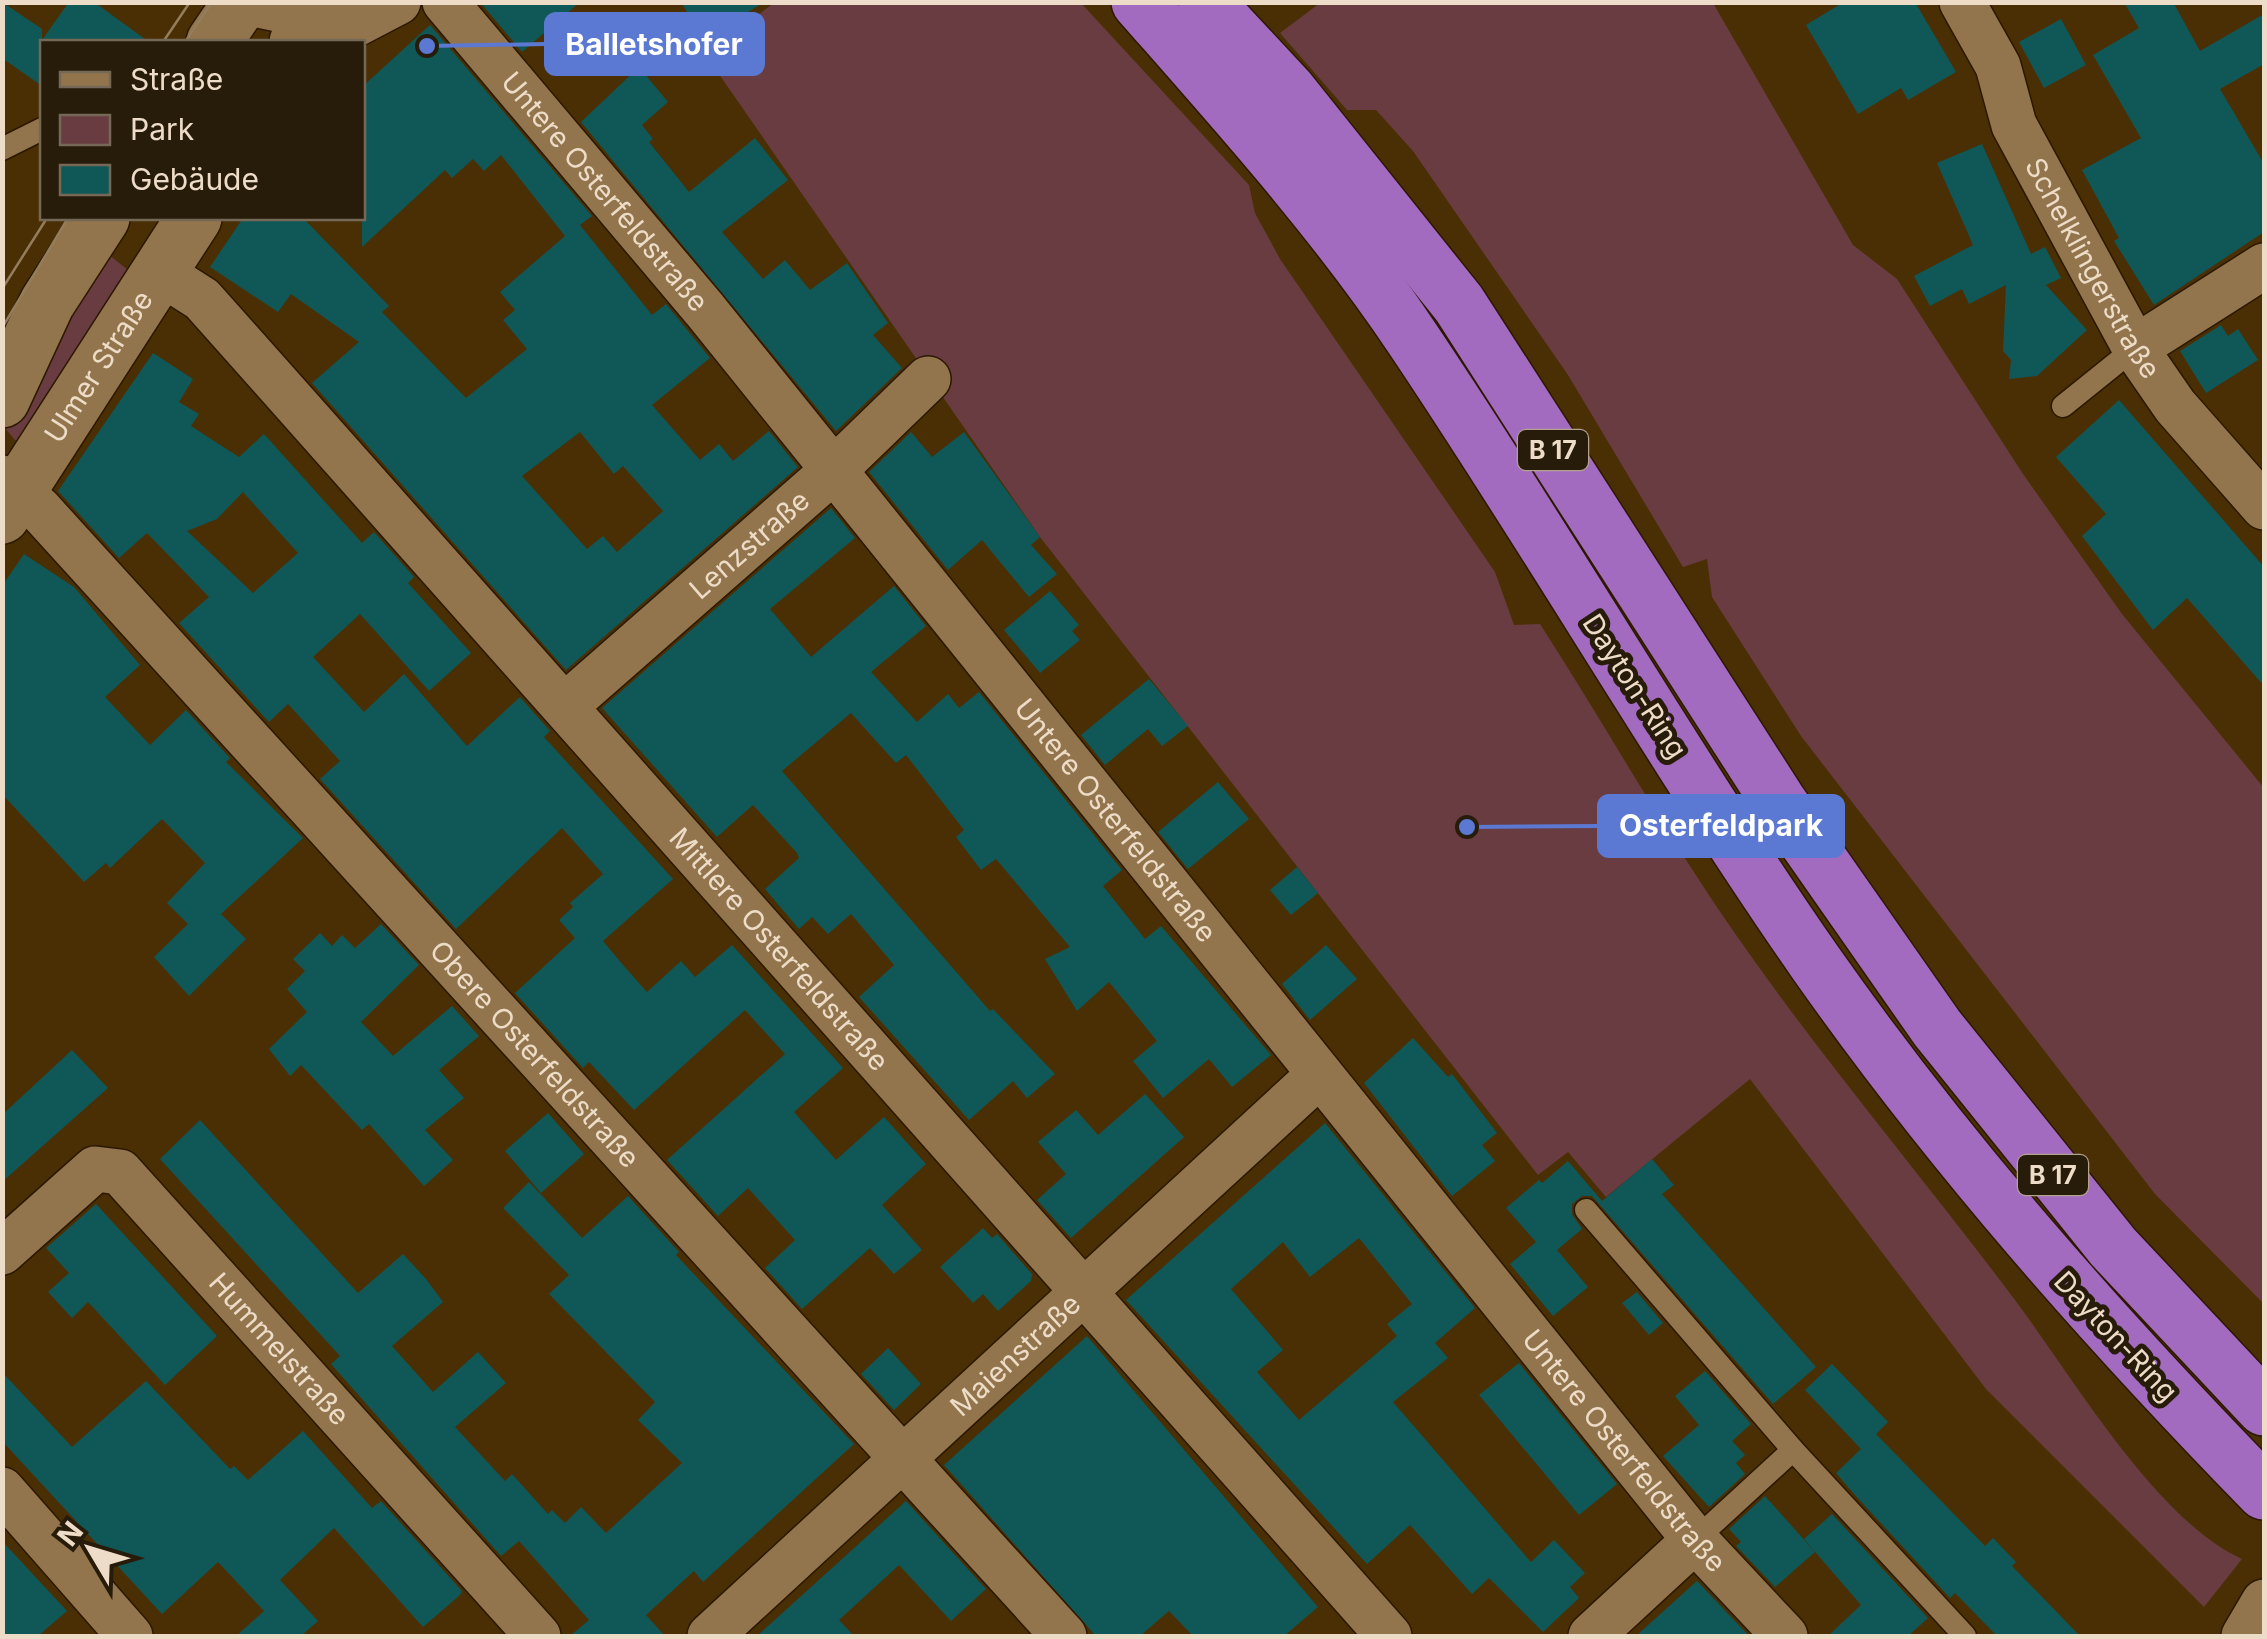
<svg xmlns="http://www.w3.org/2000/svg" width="2267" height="1639" font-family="Inter,sans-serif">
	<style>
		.green { fill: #683c41 }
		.building { fill: #105857; fill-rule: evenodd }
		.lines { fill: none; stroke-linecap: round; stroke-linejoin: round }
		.lane-casing { stroke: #2c1800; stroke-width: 25 }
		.street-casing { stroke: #2c1800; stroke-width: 48 }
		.secondary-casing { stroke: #2c1800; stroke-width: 58 }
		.highway-casing { stroke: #2c1800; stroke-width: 58 }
		.lane { stroke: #93754d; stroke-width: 22 }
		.street { stroke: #93754d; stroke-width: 45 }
		.secondary { stroke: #93754d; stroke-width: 55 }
		.highway { stroke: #a36bc0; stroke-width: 55 }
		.tram { stroke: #947d5c; stroke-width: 2.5 }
		.labels { text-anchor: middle; stroke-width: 10; stroke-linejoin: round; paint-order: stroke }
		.shield { fill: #271b0a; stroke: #b2a28e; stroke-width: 2.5 }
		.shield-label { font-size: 25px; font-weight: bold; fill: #eddcc7 }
		.street-label { font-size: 28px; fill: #eddcc7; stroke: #271b0a }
		.leader { fill: none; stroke: #5b79d3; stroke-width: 4 }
		.callout-dot { fill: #5b79d3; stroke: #271b0a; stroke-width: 4 }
		.callout { fill: #5b79d3; stroke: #5b79d3; stroke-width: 4 }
		.callout-label { font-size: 30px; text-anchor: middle; font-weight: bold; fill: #fff }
	</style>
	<rect width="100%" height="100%" fill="#4a2f04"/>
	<g class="green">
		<path d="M1080,2L1249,185L1255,213L1280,259L1495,572L1514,625L1540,624C1606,726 1665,833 1734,932C1822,1059 1922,1176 2015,1300C2072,1376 2156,1520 2242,1559L2204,1607L1986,1389L1750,1079L1606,1197L1568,1152L1538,1175L1040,537L705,54L774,3Z"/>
		<polygon points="1320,3 1713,3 1853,245 1897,279 2023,474 2122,614 2264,788 2264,1304 2155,1194 1801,736 1712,597 1707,559 1683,567 1568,375 1413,151 1376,110 1347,110 1280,33"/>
		<polygon points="108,254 134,275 22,440 15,440 4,427"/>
	</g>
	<g class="building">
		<polygon points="2,2 42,29 42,40 69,2 94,2 149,42 42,42 42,86 2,58"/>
		<polygon points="480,2 580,2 522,52"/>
		<polygon points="681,2 764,2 704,40"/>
		<polygon points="1844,2 1915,2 1956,72 1908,100 1901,88 1858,114 1806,25"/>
		<polygon points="2124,2 2173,2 2200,51 2264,14 2264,64 2220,89 2264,164 2264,232 2154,305 2114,241 2119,238 2082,170 2141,138 2093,55 2139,28"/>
		<polygon points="2061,19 2086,65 2044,88 2019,42"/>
		<path d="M430,25L592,216L580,225L652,315L666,304L710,358L652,405L700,460L719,444L733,461L769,431L798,467L566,670L312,383L359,342L291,294L278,312L210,267L243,218H303L389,306L382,312L466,398L527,349L503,320L515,310L500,292L565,236L501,155L484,171L473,159L452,178L445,170L362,247V87ZM580,432L614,474L623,466L663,511L617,552L603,536L587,549L522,476Z"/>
		<polygon points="639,67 668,102 642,125 653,139 649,142 689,192 755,138 788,180 722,232 763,279 785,260 810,290 847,263 888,323 873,335 902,368 836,431 581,122"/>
		<polygon points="1982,144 2031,254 2045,247 2061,278 2046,285 2087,330 2037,376 2009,379 2011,360 2003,351 2006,285 1969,304 1962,289 1930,306 1914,276 1973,245 1937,163"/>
		<polygon points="2221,325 2228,336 2238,329 2258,360 2206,393 2180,351"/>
		<path d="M153,353L193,379L179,402L199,414L191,426L239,457L264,434L362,543L374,532L414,577L408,583L471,653L429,691L360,614L313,657L364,712L404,674L467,746L520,697L550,731L544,737L673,879L603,941L623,965L647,992L681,961L695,977L732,945L843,1068L794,1112L836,1160L884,1117L926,1164L882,1205L922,1250L894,1274L870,1248L802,1309L765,1268L795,1240L748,1188L718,1216L667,1160L785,1054L745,1010L634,1110L589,1062L583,1068L515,993L575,938L559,920L573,907L570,903L603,874L562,828L456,929L320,779L340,761L288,704L269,722L179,623L209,597L147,533L119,558L58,491ZM243,492L298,553L253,593L187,531L217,519Z"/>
		<polygon points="2119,400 2264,567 2264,686 2187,598 2153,630 2082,536 2106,514 2056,457"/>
		<polygon points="911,432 932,457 964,432 1040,537 1031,545 1057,574 1029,597 982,540 948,570 869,472"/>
		<polygon points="831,508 855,538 770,609 811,657 894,586 926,626 871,672 917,722 948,694 959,708 979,692 1122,870 1103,886 1145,939 1161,926 1271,1055 1232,1087 1209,1059 1163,1098 1133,1061 1157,1041 1109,982 1077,1011 1045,959 1070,947 996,859 981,870 956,837 964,830 906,755 896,763 851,713 782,771 990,1011 993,1009 1055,1074 1027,1098 1013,1081 969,1120 859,997 894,965 851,914 828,934 812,917 799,929 765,889 799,858 797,853 753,805 717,837 602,708"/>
		<polygon points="24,554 74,587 140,665 105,697 150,745 186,710 230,758 226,762 303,838 221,914 246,939 189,996 154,957 188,924 167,903 205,863 162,819 110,868 106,863 84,882 2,794 2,586"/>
		<polygon points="1050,591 1079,625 1072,631 1080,640 1040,673 1004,630"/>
		<polygon points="1149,679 1188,726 1162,746 1148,729 1105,765 1081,735"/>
		<polygon points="1218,782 1249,819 1188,869 1158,832"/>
		<polygon points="1297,867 1318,893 1291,915 1270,890"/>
		<polygon points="381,924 419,965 361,1022 393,1056 452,1006 479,1036 439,1070 464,1098 425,1130 453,1160 424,1186 369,1124 362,1130 301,1065 290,1076 269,1049 307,1012 287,989 305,971 293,959 320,933 332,946 342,935 355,948"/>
		<polygon points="1326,945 1357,979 1310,1020 1282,984"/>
		<polygon points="1413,1038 1448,1077 1452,1074 1497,1133 1482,1145 1495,1161 1452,1196 1364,1083"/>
		<polygon points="72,1050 108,1088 2,1182 2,1115"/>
		<polygon points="1145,1094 1184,1137 1071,1238 1037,1200 1066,1174 1038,1142 1076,1110 1098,1135"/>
		<polygon points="548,1113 584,1154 541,1193 505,1151"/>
		<polygon points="200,1120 358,1293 403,1254 426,1279 443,1302 392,1346 433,1392 478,1352 506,1383 455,1427 505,1481 512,1474 548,1514 552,1510 565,1523 581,1507 606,1533 682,1463 638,1420 655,1402 549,1294 569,1275 503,1208 529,1182 582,1238 628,1196 679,1252 676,1255 854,1444 703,1582 694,1571 646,1615 665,1636 570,1636 589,1620 519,1541 501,1556 331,1364 340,1356 160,1159"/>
		<path d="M1325,1123L1475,1308L1435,1343L1448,1358L1393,1402L1531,1562L1554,1540L1585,1573L1570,1587L1579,1598L1543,1632L1489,1578L1472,1594L1410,1525L1367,1564L1126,1300ZM1359,1238L1412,1304L1387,1324L1397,1336L1299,1420L1257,1372L1283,1350L1231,1289L1283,1242L1310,1277Z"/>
		<polygon points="1652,1159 1674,1185 1662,1194 1816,1367 1773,1404 1592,1196 1582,1196 1572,1204 1572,1214 1582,1229 1557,1250 1588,1287 1553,1316 1510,1264 1536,1242 1506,1208 1539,1180 1542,1183 1568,1161 1602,1201"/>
		<polygon points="96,1204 217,1336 165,1385 88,1302 72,1318 48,1292 69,1273 46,1248"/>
		<polygon points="983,1228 992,1238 997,1234 1032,1274 1031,1281 998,1311 983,1294 973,1303 940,1267"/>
		<polygon points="1637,1292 1663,1323 1649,1335 1622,1303"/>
		<polygon points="1087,1336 1318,1607 1284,1636 1193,1636 1169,1611 1140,1636 1096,1636 944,1465"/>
		<polygon points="888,1348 921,1384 894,1410 861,1374"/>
		<polygon points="1519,1363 1617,1484 1579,1515 1479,1395"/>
		<polygon points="1832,1364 1888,1422 1876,1434 1985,1546 1993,1538 2016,1562 2012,1566 2080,1636 1997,1636 1955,1593 1950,1598 1854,1494 1836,1473 1861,1449 1805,1390"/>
		<polygon points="1705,1371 1751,1424 1732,1441 1745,1455 1736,1463 1745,1474 1709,1507 1663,1456 1699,1425 1675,1396"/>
		<polygon points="2,1372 72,1447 146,1381 230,1469 234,1466 248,1480 303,1431 372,1508 381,1501 462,1591 460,1595 423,1627 334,1528 280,1580 318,1621 301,1636 236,1636 264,1611 218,1562 162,1614 2,1441"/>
		<polygon points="1765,1496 1815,1552 1775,1587 1736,1546 1741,1542 1729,1529"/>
		<polygon points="906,1501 986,1589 951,1621 899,1565 839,1620 854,1636 757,1636"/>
		<polygon points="1832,1514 1928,1618 1908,1636 1828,1636 1861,1605 1804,1539"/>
		<polygon points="2,1541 67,1611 38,1636 2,1636"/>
		<polygon points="1697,1581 1749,1636 1636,1636"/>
	</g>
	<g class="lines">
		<g class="lane-casing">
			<g id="lane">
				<polyline points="2,149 42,129"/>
				<polyline points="2063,406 2135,348"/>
				<polyline points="1586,1210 1793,1450 1965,1636"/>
				<polyline points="1695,1540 1793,1450"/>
			</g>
		</g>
		<g class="street-casing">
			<g id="street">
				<polyline points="244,2 354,25 398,2"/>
				<path id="s1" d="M445,2L705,310L1695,1540L1785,1636"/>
				<path id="s2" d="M1962,2L1998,66L2014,125L2135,348L2175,406L2264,507"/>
				<path id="s3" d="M161,273L202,299L267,372L1389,1636"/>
				<polyline points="2135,348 2264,266"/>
				<path id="s4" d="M2,478L39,509L1064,1636"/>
				<path id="s5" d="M565,706L833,471L928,379"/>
				<path id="s6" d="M2,1252L95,1169L120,1172L538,1636"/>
				<polyline points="2,1490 130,1636"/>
				<path id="s7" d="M710,1636L1319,1075"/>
				<polyline points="1591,1636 1695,1540"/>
				<polyline points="2244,1636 2264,1602"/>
			</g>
		</g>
		<g class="secondary-casing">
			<g id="secondary">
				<polyline points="214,42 241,2"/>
				<polyline points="297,42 316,2"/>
				<polyline points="2,400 47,303 102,218"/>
				<path id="s8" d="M2,516L194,218"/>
			</g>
		</g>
		<g class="highway-casing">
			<g id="highway">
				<path d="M1139,2C1232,108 1334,221 1412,338C1550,543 1674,759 1815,962C1949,1153 2102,1326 2264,1492"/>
				<polyline points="1206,2 1288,90 1459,304 1779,802 1937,1028 2113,1247 2264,1408"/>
			</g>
		</g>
		<use href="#lane" class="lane"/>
		<use href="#street" class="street"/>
		<use href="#secondary" class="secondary"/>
		<use href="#highway" class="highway"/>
		<g class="tram">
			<polyline points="163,42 190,2"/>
			<polyline points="185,42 212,2"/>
			<polyline points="2,289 47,218"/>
			<polyline points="2,328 68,218"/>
		</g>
	</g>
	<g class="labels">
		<g class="shield">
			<rect x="1518" y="430" width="70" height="40" rx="8"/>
			<rect x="2018" y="1155" width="70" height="40" rx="8"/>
		</g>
		<g class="shield-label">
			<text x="1553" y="459">B 17</text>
			<text x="2053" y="1184">B 17</text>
		</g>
		<g class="street-label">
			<text dy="10" stroke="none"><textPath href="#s1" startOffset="248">Untere Osterfeldstraße</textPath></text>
			<text dy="10" stroke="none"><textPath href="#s2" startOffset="298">Schelklingerstraße</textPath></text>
			<text dy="10" stroke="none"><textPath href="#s8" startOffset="178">Ulmer Straße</textPath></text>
			<text dy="10" stroke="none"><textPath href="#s5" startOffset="245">Lenzstraße</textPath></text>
			<text transform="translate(1635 686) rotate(57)" y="10">Dayton-Ring</text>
			<text dy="10" stroke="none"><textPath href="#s1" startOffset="1058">Untere Osterfeldstraße</textPath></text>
			<text dy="10" stroke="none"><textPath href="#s3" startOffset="918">Mittlere Osterfeldstraße</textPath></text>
			<text dy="10" stroke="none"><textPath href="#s4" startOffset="785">Obere Osterfeldstraße</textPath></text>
			<text transform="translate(2116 1336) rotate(47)" y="10">Dayton-Ring</text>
			<text dy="10" stroke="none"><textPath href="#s6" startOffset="388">Hummelstraße</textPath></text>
			<text dy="10" stroke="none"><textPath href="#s7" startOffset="415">Maienstraße</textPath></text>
			<text dy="10" stroke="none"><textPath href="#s1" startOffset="1868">Untere Osterfeldstraße</textPath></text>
		</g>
	</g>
	<path class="leader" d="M427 46L546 44M1467 827L1599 826"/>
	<g class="callout-dot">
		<circle cx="427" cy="46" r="10"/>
		<circle cx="1467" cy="827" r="10"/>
	</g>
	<g class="callout">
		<rect x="546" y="14" width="217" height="60" rx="10"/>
		<rect x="1599" y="796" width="244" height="60" rx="10"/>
	</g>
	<g class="callout-label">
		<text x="654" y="55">Balletshofer</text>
		<text x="1721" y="836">Osterfeldpark</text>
	</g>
	<rect width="2267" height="1639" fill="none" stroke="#eddcc7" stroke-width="10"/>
	<rect x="40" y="40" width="325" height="180" fill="#271b0a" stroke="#766856" stroke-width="2.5"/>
	<rect x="60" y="72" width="50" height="15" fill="#93754d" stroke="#766856" stroke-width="2.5"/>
	<text x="130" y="90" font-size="30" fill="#eddcc7">Straße</text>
	<rect x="60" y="115" width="50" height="30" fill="#683c41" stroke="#766856" stroke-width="2.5"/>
	<text x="130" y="140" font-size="30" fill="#eddcc7">Park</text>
	<rect x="60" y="165" width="50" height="30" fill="#105857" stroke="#766856" stroke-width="2.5"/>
	<text x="130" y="190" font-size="30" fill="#eddcc7">Gebäude</text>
	<g transform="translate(90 1549) rotate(308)" stroke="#271b0a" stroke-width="8" paint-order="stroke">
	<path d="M0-8L18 38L0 25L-18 38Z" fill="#eddcc7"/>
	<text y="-15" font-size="28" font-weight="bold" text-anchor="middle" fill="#eddcc7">N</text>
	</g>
</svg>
